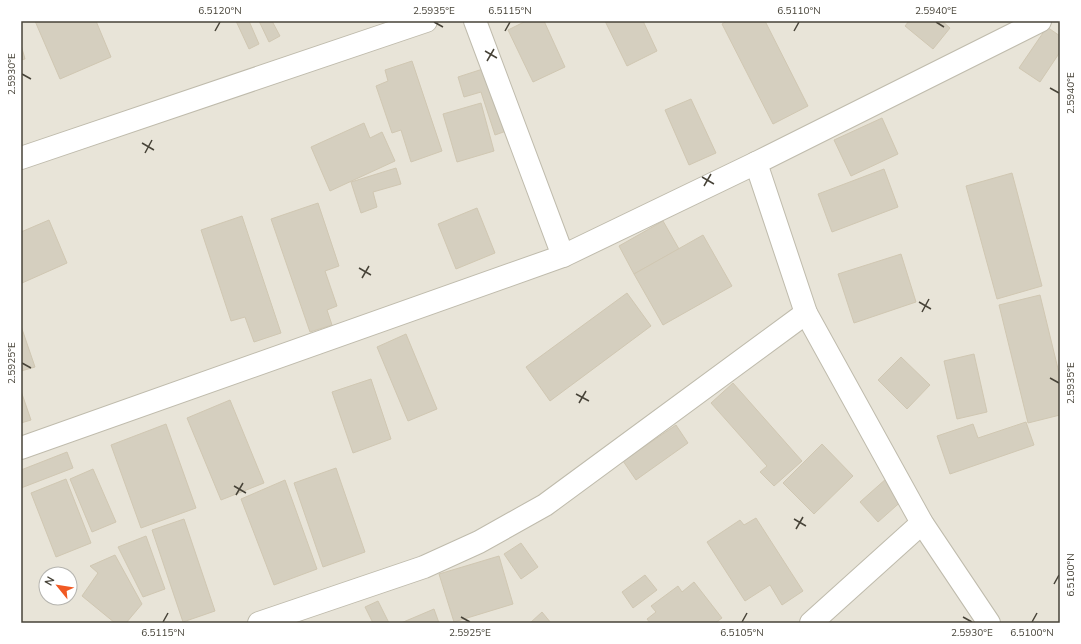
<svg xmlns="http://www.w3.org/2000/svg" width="1081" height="644" font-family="'Nunito Sans',sans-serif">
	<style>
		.residential { fill: #e8e4d8; fill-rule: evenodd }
		.building { fill: #d5cfbf; stroke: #d0c7b2 }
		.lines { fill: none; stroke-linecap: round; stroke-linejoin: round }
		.street-casing { stroke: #bfbbac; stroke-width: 24 }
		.street { stroke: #fff; stroke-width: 22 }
		.ticks { fill: none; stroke: #474338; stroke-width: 1.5 }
		.neatline { fill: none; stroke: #474338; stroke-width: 1.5 }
		.ticks-label { font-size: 10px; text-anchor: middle; fill: #474338 }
	</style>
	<rect width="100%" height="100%" fill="#f4f2e9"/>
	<path class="residential" d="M21,21H1060V623H21ZM46,574H70V598H46Z"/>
	<g class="building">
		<polygon points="35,21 96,21 111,57 60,79"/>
		<polygon points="236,21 249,21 259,44 249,49"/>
		<polygon points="259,21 272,21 280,36 269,42"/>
		<polygon points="526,21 544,21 565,67 533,82 508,30"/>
		<polygon points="605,21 643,21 657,51 627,66"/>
		<polygon points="727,21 765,21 808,106 773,124 722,24"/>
		<polygon points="909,21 942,21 950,28 933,49 905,26"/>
		<polygon points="1047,27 1060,36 1060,52 1040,82 1019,68"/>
		<polygon points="21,45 25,59 21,60"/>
		<polygon points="412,61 442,151 411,162 401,130 392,133 376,86 388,81 385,70"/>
		<polygon points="492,66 512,129 495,135 481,92 464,97 458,77"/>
		<polygon points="691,99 716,153 689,165 665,110"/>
		<polygon points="481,103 494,151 457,162 443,114"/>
		<polygon points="882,118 898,154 851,176 834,140"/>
		<polygon points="364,123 370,138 382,132 395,161 330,191 311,147"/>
		<polygon points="396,168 401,184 373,192 377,207 361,213 351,182"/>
		<polygon points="884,169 898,207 832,232 818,194"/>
		<polygon points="1012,173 1042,286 997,299 966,186"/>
		<polygon points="318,203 339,266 325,271 337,306 327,310 332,325 310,332 271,219"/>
		<polygon points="477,208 495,253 456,269 438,224"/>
		<polygon points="242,216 281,333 254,342 245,317 231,321 201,230"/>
		<polygon points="49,220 67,263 22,283 21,232"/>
		<polygon points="663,221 679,249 634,274 619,246"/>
		<polygon points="703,235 732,286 663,325 634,274"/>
		<polygon points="901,254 916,302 854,323 838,274"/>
		<polygon points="627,293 651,326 550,401 526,367"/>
		<polygon points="1040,295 1060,377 1060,415 1028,423 999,305"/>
		<polygon points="21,326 35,367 21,371"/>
		<polygon points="406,334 437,409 408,421 377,347"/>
		<polygon points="974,354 987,412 957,419 944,361"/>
		<polygon points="901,357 930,385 907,409 878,380"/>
		<polygon points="371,379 391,439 353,453 332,392"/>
		<polygon points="733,383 802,461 774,486 760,472 767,466 711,403"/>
		<polygon points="21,391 31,420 21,423"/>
		<polygon points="230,400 264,483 221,500 187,418"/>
		<polygon points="1026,422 1034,445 950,474 937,436 973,424 978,438"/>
		<polygon points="166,424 196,508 141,528 111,445"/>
		<polygon points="676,425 688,443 636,480 623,461"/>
		<polygon points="822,444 853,476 814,514 783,483"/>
		<polygon points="67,452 73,468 21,488 21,470"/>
		<polygon points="336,468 365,552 323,567 294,483"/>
		<polygon points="93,469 116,522 92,532 70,479"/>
		<polygon points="896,470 914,490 878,522 860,502"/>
		<polygon points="66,479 91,543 56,557 31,493"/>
		<polygon points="285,480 317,569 274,585 241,499"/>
		<polygon points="756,518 803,591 782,605 770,585 745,601 707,542 740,520 744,525"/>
		<polygon points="184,519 215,611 183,622 152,530"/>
		<polygon points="146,536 165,589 143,597 118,547"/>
		<polygon points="521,543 538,567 521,579 504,554"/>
		<polygon points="115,555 142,604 126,623 115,623 82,596 98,573 90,566"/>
		<polygon points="499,556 513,604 454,622 439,574"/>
		<polygon points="645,575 657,590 633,608 622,592"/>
		<polygon points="694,582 722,618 715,623 650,623 647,619 656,612 651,606 678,586 682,592"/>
		<polygon points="378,601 389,623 373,623 365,607"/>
		<polygon points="434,609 439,623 401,623"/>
		<polygon points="542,612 551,623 530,623"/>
	</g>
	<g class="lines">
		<g class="street-casing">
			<g id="street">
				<polyline points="475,21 563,256"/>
				<polyline points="21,158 426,21"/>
				<polyline points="756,163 806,313 922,523 989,623"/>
				<polyline points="21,448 563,256 756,163 1040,21"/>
				<polyline points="259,623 424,567 479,542 545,505 806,313"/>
				<polyline points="811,623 922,523"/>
			</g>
		</g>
		<use href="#street" class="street"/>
	</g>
	<path class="ticks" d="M434,22L443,27M936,22L944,27M215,31L220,22M505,31L510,22M794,31L799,22M485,51L497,58M487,61L494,49M22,74L31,79M1050,88L1059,93M142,143L154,150M145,153L152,140M702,177L714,184M704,186L711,174M359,268L371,275M362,278L369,266M919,302L931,309M922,312L929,299M22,363L31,368M1050,378L1059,383M576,394L589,401M579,403L586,391M234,486L246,493M236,495L243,483M794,519L806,526M796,529L803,517M1054,584L1059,575M461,617L470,622M963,617L972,622M163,622L168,613M742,622L747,613M1032,622L1037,613"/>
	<rect width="1081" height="644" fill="none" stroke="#ffffff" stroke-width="44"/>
	<g transform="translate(58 586) rotate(300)"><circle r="19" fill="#ffffff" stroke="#b5b4af"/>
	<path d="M0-3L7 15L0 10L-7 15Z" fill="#f15923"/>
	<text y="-6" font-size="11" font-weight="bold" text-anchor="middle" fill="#474338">N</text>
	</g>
	<rect x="22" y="22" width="1037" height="600" class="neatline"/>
	<g class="ticks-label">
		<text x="220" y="14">6.5120°N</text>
		<text x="434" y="14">2.5935°E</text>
		<text x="510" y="14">6.5115°N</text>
		<text x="799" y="14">6.5110°N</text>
		<text x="936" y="14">2.5940°E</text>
		<text transform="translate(11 74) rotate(-90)" y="4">2.5930°E</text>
		<text transform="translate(1070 93) rotate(-90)" y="4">2.5940°E</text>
		<text transform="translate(11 363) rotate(-90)" y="4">2.5925°E</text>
		<text transform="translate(1070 383) rotate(-90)" y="4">2.5935°E</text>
		<text transform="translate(1070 575) rotate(-90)" y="4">6.5100°N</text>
		<text x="163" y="636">6.5115°N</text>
		<text x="470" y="636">2.5925°E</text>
		<text x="742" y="636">6.5105°N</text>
		<text x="972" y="636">2.5930°E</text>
		<text x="1032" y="636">6.5100°N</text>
	</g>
</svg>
